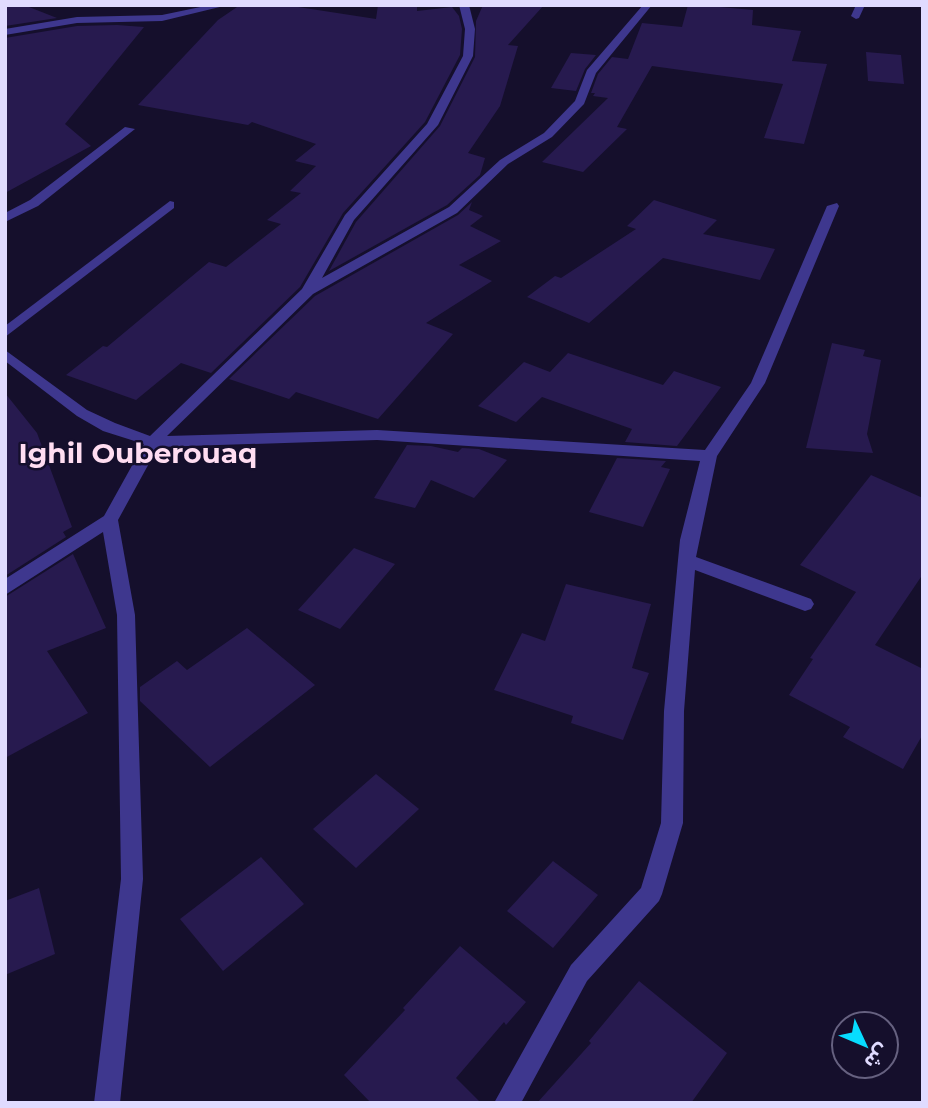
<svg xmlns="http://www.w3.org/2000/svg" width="928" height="1108" font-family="Montserrat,'Noto Sans Arabic',sans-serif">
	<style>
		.building { fill: #271a4f }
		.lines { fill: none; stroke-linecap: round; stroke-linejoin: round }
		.minor { fill: #3e378e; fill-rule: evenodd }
		.labels { text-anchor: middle; stroke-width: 5; stroke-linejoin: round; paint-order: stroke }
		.quarter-label { font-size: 28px; font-weight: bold; fill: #ffddf1; stroke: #150f2c }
	</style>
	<rect width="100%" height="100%" fill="#150f2c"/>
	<g class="building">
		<polygon points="5,5 29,7 57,18 5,26"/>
		<polygon points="240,5 285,5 376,19 378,5 417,6 417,11 452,7 459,16 462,29 460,55 425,122 343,213 300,287 211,373 181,363 136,400 66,375 103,346 107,347 209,262 226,267 281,224 267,220 301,193 290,191 316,166 295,161 316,144 252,122 248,125 138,105 218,20"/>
		<polygon points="483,5 544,5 508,45 518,46 500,106 468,153 485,158 480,175 447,205 329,271 356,222 440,126 475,57 476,21"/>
		<polygon points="688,5 721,5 720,7 753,10 752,25 801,31 792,61 827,64 804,144 764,138 783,84 652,66 617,127 627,129 583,172 542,162 608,98 593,96 595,93 591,93 598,74 612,57 628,59 642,23 682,27"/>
		<polygon points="117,25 144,27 65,124 91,146 5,193 5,38 77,26"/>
		<polygon points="866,52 901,55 904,84 868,81"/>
		<polygon points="571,53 596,55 585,69 576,91 551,88"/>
		<polygon points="654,200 717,220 703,234 775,249 760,280 663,258 589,323 527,297 555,276 561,278 636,229 627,226"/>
		<polygon points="472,202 469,210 483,216 470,226 501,241 459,265 492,281 426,323 453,334 378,419 296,392 289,399 229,379 315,296 458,215"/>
		<polygon points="832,343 865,350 863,356 881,360 867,434 873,453 806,448"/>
		<polygon points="568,353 663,385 674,371 721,387 677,446 625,442 632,429 542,397 516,422 478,406 524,362 550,372"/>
		<polygon points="5,393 37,433 72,527 63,532 66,537 5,576"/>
		<polygon points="407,445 431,446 458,452 462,448 479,449 507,460 474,498 431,480 415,508 374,498"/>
		<polygon points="617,458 666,461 661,467 670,469 643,527 589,512"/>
		<polygon points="871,475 923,498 923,574 875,645 923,669 923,734 903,769 843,737 850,727 789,695 813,659 810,658 856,592 800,565"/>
		<polygon points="354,548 395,564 340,629 298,610"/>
		<polygon points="73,554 106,628 47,651 88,713 5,758 5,597"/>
		<polygon points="566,584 651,604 632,668 649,673 623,740 571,723 573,716 494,690 522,633 545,641"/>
		<polygon points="247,628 315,685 210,767 140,701 140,687 177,661 187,670"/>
		<polygon points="376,774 419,809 356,868 313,829"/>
		<polygon points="261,857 304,904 223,971 180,919"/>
		<polygon points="553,861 598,895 553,948 507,911"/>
		<polygon points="39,888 55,954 5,975 5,901"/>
		<polygon points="460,946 526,1002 506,1025 504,1022 456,1078 481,1103 371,1103 344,1075 405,1010 403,1008"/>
		<polygon points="639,981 727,1053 691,1103 537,1103 591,1043 589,1041"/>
	</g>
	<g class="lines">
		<g class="minor">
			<polygon points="210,5 228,5 162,21 77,23 5,35 5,29 77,17 162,15"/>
			<polygon points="459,5 469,5 475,29 473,56 438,125 354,220 322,278 449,207 500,160 544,133 575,101 587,70 643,5 652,5 596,73 584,104 552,137 508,164 457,213 313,294 167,436 377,430 705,450 751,383 827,206 837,203 839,206 765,383 717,456 696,557 811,599 814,604 811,609 805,611 695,570 684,711 683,823 662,894 659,901 587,981 521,1103 494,1103 571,965 641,888 661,823 664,711 678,560 680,540 700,461 377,440 158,447 118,520 135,615 143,879 120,1103 94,1103 121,879 117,615 103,532 5,595 5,579 104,516 144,444 103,431 77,416 5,361 5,350 87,410 115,423 150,436 302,289 345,215 427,124 463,56 465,29"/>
			<polygon points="856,5 865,5 859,18 856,19 851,16"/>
			<polygon points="125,127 135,129 38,206 5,222 5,213 30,200"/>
			<polygon points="170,201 174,202 174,208 5,337 5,326"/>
		</g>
	</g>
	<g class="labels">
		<g class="quarter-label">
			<text x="138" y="463">Ighil Ouberouaq</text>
		</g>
	</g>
	<rect width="928" height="1108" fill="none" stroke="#e0dbff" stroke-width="14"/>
	<g transform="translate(865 1045) rotate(134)"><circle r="33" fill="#150f2c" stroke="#666180" stroke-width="2"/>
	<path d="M0-5L12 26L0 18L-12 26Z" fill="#07dcff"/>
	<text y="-10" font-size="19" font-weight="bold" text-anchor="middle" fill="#e0dbff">ش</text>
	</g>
</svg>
